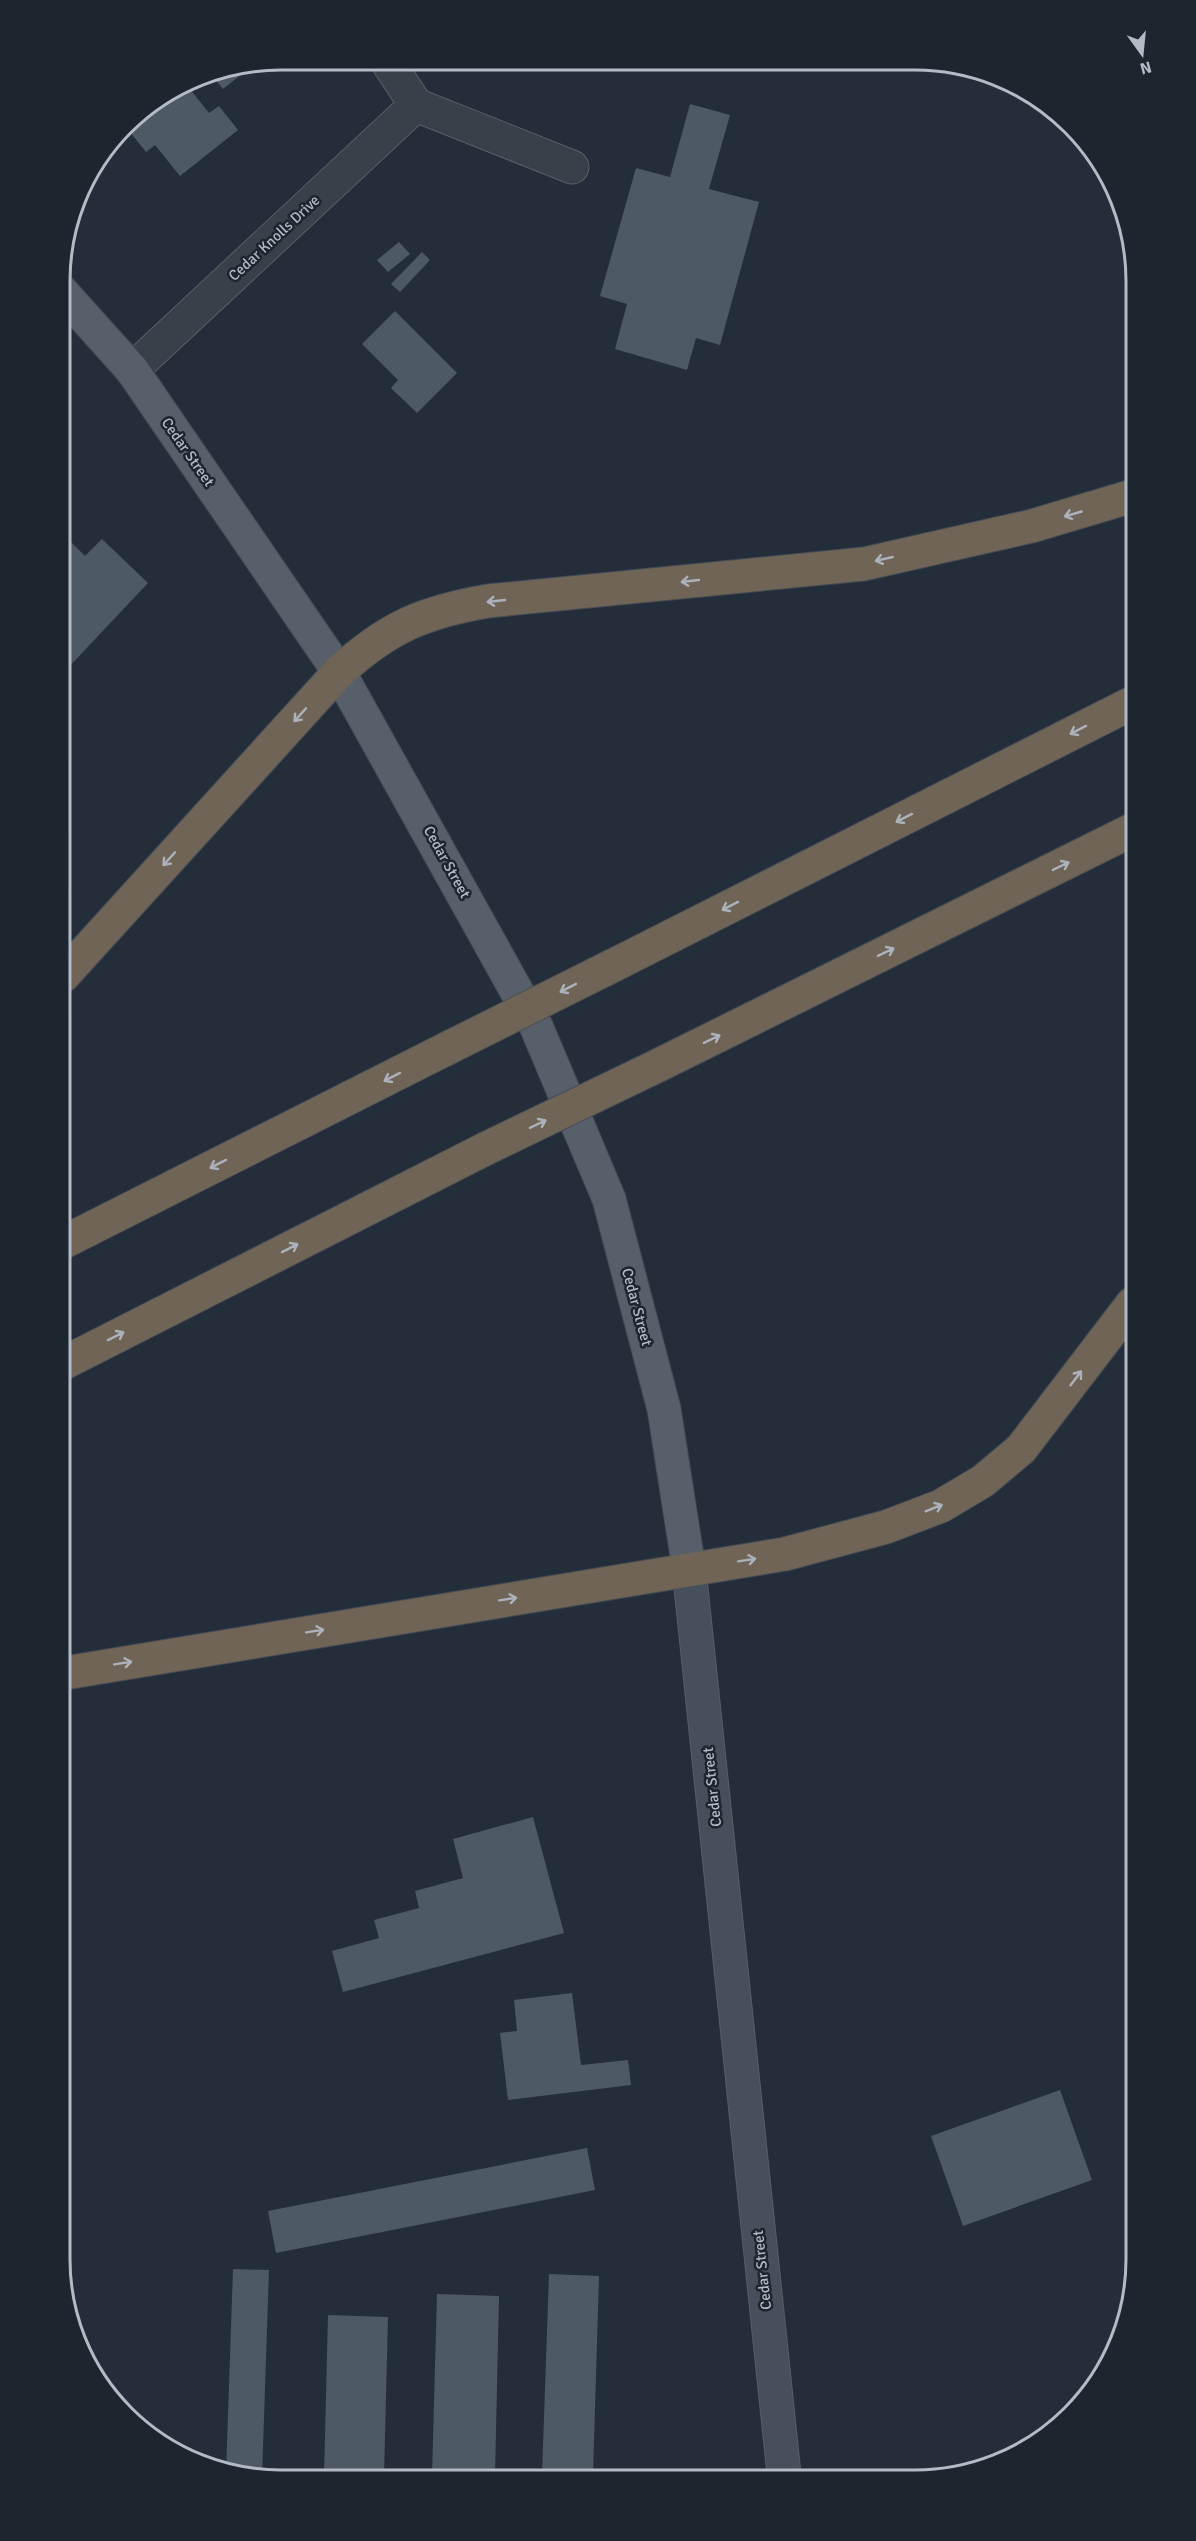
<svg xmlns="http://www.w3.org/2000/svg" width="1196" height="2541" font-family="Signika,sans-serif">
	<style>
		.building { fill: #4d5965 }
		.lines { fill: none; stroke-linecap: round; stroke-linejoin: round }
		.minor-casing { stroke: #565e68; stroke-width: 35 }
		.secondary-casing { stroke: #565e68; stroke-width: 35 }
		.primary-casing { stroke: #414953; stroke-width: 35 }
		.motorway-casing { stroke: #434b55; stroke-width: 35 }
		.minor { stroke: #38404a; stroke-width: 33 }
		.secondary { stroke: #46505d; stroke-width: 33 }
		.primary { stroke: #565f6a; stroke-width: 33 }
		.motorway { stroke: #6f6455; stroke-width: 33 }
		.motorway-bridge-casing { stroke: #434b55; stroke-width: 35; stroke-linecap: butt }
		.motorway-bridge { stroke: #6f6455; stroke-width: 33 }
		.oneway { stroke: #acb2bb }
		.labels { text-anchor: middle; stroke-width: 5; stroke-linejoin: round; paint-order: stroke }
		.street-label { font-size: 15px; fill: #b3bbc6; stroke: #1d252f }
		.rim { fill: none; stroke: #b3bbc6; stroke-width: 3 }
	</style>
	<rect width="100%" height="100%" fill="#242e3a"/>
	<g class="building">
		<polygon points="459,61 566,62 566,64 460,69"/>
		<polygon points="252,66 223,89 211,74"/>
		<polygon points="186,84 209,113 219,106 238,130 180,176 155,145 146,152 126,127 135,115"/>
		<polygon points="690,104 730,115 709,189 759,202 720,345 696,338 687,370 615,349 627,304 600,296 636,168 670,177"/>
		<polygon points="399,242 410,254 388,272 377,260"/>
		<polygon points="422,252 430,260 400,292 391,284"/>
		<polygon points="395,311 457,373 417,413 391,388 398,380 362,344"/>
		<polygon points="67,538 85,556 102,539 148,583 66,670 62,666 61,544"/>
		<polygon points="533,1817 564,1933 343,1992 332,1951 379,1938 374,1920 419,1908 415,1891 463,1878 453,1839"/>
		<polygon points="572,1993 581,2065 628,2060 631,2085 508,2100 500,2033 517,2031 514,2000"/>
		<polygon points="1060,2090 1092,2180 963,2226 931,2136"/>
		<polygon points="587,2148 595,2190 276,2253 268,2211"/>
		<polygon points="233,2269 269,2270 262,2477 239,2477 226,2473"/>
		<polygon points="549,2274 599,2276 593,2475 542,2475"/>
		<polygon points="437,2294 499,2296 495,2476 432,2476"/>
		<polygon points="328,2315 388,2317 384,2476 324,2476"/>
	</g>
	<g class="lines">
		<g class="minor-casing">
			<g id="minor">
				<polyline points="416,105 572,167"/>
				<polyline points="132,370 416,105 387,61"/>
			</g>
		</g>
		<g class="secondary-casing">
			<polyline id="secondary" points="689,1569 784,2474"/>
		</g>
		<g class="primary-casing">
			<polyline id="primary" points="61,291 132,370 339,672 536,1026 609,1199 664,1409 689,1569"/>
		</g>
		<g class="motorway-casing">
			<g id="motorway">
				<polyline points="620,962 1130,704"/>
				<path d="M63,976L339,672C388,627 424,612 488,601L864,564L1032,526L1129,497"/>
				<polyline points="659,1065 1130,831"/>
				<polyline points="64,1242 444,1050"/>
				<polyline points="64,1363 485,1149"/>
				<polyline points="65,1673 785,1554 886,1527 941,1506 983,1481 1021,1449 1132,1304"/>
			</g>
		</g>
		<use href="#minor" class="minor"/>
		<use href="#secondary" class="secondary"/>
		<use href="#primary" class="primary"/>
		<use href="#motorway" class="motorway"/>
		<g class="motorway-bridge-casing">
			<g id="motorway-bridge">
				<polyline points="444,1050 620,962"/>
				<polyline points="485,1149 659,1065"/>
			</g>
		</g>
		<use href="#motorway-bridge" class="motorway-bridge"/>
	</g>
	<defs><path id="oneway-shaft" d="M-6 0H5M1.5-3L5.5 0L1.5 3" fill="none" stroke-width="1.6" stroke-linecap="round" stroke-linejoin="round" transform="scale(1.5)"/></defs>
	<g class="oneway">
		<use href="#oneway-shaft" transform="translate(1073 514) rotate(164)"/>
		<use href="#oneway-shaft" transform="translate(884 559) rotate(167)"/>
		<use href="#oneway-shaft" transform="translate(690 581) rotate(174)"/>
		<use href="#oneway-shaft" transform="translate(496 601) rotate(174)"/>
		<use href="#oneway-shaft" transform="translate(300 715) rotate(132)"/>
		<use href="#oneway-shaft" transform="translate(1078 730) rotate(153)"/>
		<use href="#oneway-shaft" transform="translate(904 818) rotate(153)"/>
		<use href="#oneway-shaft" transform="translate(169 859) rotate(132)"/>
		<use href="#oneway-shaft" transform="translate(1061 866) rotate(-26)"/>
		<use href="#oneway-shaft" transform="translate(730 906) rotate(153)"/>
		<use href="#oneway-shaft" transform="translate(886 952) rotate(-26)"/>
		<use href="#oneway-shaft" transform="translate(568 988) rotate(153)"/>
		<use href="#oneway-shaft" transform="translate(712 1039) rotate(-26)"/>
		<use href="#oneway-shaft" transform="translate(392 1077) rotate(153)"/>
		<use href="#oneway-shaft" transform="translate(538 1124) rotate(-26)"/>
		<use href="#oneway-shaft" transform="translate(218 1164) rotate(153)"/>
		<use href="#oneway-shaft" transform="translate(290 1248) rotate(-27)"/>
		<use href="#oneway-shaft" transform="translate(116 1336) rotate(-27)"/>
		<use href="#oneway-shaft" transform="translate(1076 1378) rotate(-53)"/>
		<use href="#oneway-shaft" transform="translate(934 1508) rotate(-22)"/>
		<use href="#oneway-shaft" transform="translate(747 1560) rotate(-9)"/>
		<use href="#oneway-shaft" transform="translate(508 1599) rotate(-9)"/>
		<use href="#oneway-shaft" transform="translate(315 1631) rotate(-9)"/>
		<use href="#oneway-shaft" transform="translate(123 1663) rotate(-9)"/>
	</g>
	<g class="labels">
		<g class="street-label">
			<text transform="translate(274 238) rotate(-43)" y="5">Cedar Knolls Drive</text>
			<text transform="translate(188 452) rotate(55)" y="5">Cedar Street</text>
			<text transform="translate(447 862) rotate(61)" y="5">Cedar Street</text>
			<text transform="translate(637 1307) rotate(75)" y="5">Cedar Street</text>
			<text transform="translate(712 1787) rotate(-96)" y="5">Cedar Street</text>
			<text transform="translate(762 2270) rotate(-96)" y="5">Cedar Street</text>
		</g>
	</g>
	<path d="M0 0H1196V2541H0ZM281 70H915A211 211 0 0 1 1126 281V2259A211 211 0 0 1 915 2470H281A211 211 0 0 1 70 2259V281A211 211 0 0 1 281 70Z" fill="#1d252f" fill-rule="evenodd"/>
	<path class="rim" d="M281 70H915A211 211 0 0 1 1126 281V2259A211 211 0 0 1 915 2470H281A211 211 0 0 1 70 2259V281A211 211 0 0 1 281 70Z"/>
	<g transform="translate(1142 54) rotate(165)" stroke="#1d252f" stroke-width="4.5" paint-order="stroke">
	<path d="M0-4.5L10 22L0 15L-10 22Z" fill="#b3bbc6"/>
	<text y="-9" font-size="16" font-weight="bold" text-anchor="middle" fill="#b3bbc6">N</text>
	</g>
</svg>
